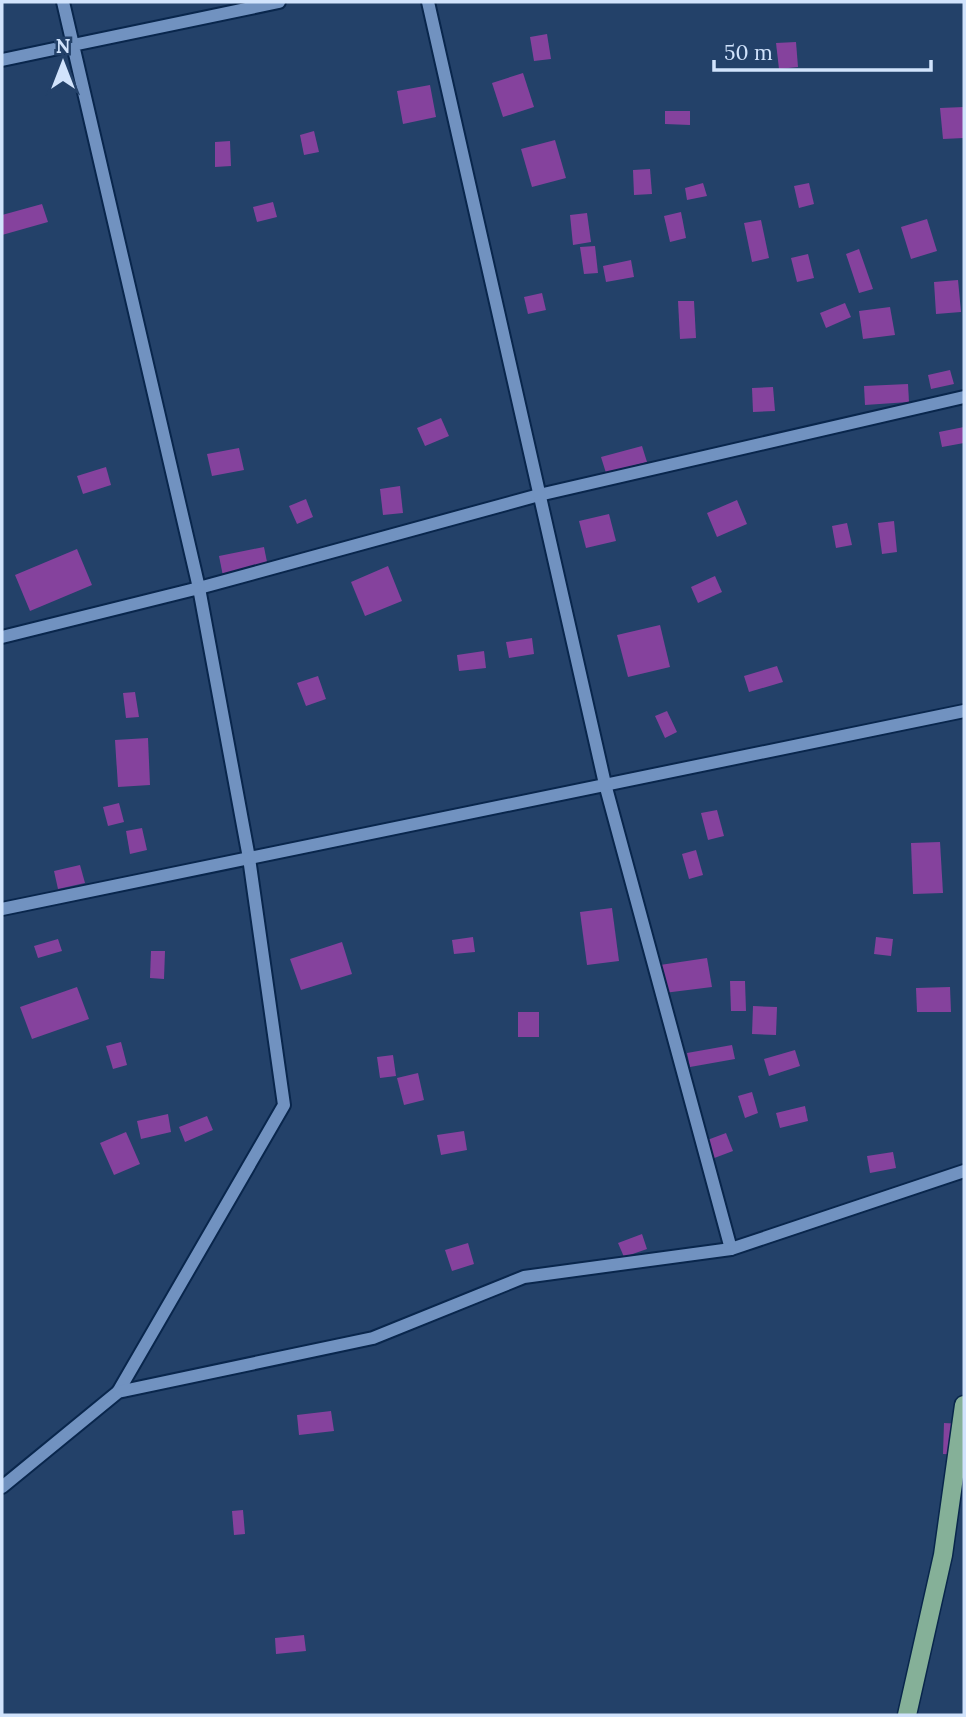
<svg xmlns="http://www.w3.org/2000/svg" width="966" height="1717" font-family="Lora,serif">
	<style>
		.building { fill: #85429d }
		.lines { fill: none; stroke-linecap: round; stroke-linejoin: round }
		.minor-casing { stroke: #09264c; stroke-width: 16 }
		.major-casing { stroke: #09264c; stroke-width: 21 }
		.minor { stroke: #7192c0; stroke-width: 12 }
		.major { stroke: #85b098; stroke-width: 18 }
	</style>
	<rect width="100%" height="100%" fill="#234169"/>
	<g class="building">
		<polygon points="547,34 551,59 534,61 530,37"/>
		<polygon points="796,42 798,67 779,69 776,43"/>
		<polygon points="523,73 534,107 503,117 492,83"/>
		<polygon points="430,85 436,117 403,124 397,91"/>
		<polygon points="964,107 964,138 943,139 940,108"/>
		<polygon points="665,111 690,111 690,125 665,124"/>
		<polygon points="314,131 319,152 304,155 300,135"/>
		<polygon points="555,140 566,178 532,187 521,149"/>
		<polygon points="230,141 231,166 215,167 215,142"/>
		<polygon points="650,169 652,194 634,195 633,170"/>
		<polygon points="703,183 707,196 687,200 685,188"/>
		<polygon points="809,183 814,204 799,208 794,186"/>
		<polygon points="273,202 277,217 257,222 253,207"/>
		<polygon points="42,204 48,222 2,235 2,215"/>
		<polygon points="681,212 686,238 670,242 664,216"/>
		<polygon points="587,213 591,242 573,245 570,215"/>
		<polygon points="927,219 937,251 911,259 901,227"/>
		<polygon points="761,220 769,258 752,262 744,223"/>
		<polygon points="595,246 598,273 584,274 580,247"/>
		<polygon points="859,249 873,289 859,293 846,254"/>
		<polygon points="808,254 814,278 797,282 791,258"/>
		<polygon points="631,260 634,277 606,282 603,266"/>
		<polygon points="958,280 961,312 936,314 934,282"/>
		<polygon points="542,293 546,310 528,314 524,297"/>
		<polygon points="678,301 694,301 696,338 680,339"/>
		<polygon points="845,303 851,317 826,328 820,313"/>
		<polygon points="890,307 895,335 863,339 859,311"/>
		<polygon points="950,370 954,384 931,389 928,375"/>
		<polygon points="908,384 909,402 865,405 864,386"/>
		<polygon points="773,387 775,411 753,412 752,388"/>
		<polygon points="441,418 449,436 425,446 417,428"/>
		<polygon points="964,427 964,443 942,447 939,432"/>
		<polygon points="642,446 647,462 606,473 601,457"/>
		<polygon points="239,448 244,470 212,476 207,454"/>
		<polygon points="106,467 111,485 83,494 77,476"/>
		<polygon points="400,486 403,513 383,515 380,489"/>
		<polygon points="306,499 313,517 297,524 289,506"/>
		<polygon points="737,500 747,524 717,537 707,513"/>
		<polygon points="609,514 616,541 586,548 579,521"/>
		<polygon points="894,521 897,552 882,554 878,523"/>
		<polygon points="847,523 852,545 836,548 832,526"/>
		<polygon points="264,547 268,567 223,576 219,556"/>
		<polygon points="77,549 92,585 30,611 15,575"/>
		<polygon points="388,566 402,601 365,616 351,582"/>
		<polygon points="715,576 722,592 698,603 691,587"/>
		<polygon points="660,625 670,667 628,677 617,635"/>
		<polygon points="532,638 534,654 509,658 506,642"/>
		<polygon points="484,651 486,668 459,671 457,655"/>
		<polygon points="777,666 783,682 749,692 744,676"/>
		<polygon points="318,676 326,699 306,706 297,683"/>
		<polygon points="135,692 139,717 126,718 123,693"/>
		<polygon points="667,711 677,732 665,738 655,716"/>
		<polygon points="148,738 150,785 118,787 115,740"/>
		<polygon points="119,803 124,822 108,826 103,807"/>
		<polygon points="717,810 724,836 708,840 701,813"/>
		<polygon points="142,828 147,850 130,854 126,831"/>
		<polygon points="940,842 943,893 913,894 911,843"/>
		<polygon points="696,850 703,875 689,879 682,854"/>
		<polygon points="80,865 85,883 58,889 54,871"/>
		<polygon points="612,908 619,961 587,965 580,912"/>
		<polygon points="473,937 475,952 454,954 452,940"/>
		<polygon points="876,937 893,939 891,956 874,954"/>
		<polygon points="58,939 62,951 38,958 34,946"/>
		<polygon points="342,942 352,974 301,990 290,959"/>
		<polygon points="151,951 165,951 164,979 150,978"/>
		<polygon points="707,958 712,987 664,993 660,965"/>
		<polygon points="730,981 745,981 746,1011 731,1011"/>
		<polygon points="77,987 89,1019 32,1039 20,1007"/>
		<polygon points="950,987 951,1012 917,1012 916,988"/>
		<polygon points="753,1006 777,1007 776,1035 752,1034"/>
		<rect x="518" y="1012" width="21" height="25"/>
		<polygon points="121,1042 127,1065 113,1069 106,1046"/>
		<polygon points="732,1045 735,1059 690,1067 687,1053"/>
		<polygon points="795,1050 800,1066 769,1076 764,1059"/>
		<polygon points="393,1055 396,1076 380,1078 377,1057"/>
		<polygon points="418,1073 424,1100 404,1105 397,1078"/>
		<polygon points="752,1092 758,1113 745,1118 738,1096"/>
		<polygon points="805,1106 808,1121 780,1128 776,1113"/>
		<polygon points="168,1114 171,1132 141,1139 137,1121"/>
		<polygon points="207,1116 213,1130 185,1142 179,1127"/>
		<polygon points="464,1131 467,1150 441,1155 437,1135"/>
		<polygon points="126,1132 140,1164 114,1175 100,1143"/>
		<polygon points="726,1133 733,1151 709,1160 702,1142"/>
		<polygon points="893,1152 896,1168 870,1173 867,1156"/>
		<polygon points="642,1234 647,1249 624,1257 618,1243"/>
		<polygon points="468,1243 474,1264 452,1271 445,1250"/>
		<polygon points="331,1411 334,1431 299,1435 297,1415"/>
		<polygon points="944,1423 963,1424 962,1455 943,1454"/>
		<polygon points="243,1510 245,1534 234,1535 232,1511"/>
		<polygon points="304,1635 306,1651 276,1654 275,1638"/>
	</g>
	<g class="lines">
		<g class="minor-casing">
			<g id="minor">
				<polyline points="279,2 73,45 199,588 539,495 964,397"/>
				<polyline points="428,2 605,784 731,1249"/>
				<polyline points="2,60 73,45 63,2"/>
				<polyline points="2,637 199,588 249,858 284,1105 118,1392"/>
				<polyline points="2,909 964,711"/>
				<polyline points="2,1487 118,1392 373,1338 524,1277 731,1249 964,1171"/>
			</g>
		</g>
		<g class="major-casing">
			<polyline id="major" points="907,1715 943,1555 964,1405"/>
		</g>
		<use href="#minor" class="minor"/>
		<use href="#major" class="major"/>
	</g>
	<rect width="966" height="1717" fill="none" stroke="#d1e3fc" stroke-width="7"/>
	<g transform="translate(63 63)" stroke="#234169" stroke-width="5" paint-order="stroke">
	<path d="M0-5L12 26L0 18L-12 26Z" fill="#d1e3fc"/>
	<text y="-10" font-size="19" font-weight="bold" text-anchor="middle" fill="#d1e3fc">N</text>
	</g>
	<path d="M714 60v10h217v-10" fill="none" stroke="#d1e3fc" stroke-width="3.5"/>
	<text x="724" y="60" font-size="21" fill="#d1e3fc" stroke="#234169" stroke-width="5" paint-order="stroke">50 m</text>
</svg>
